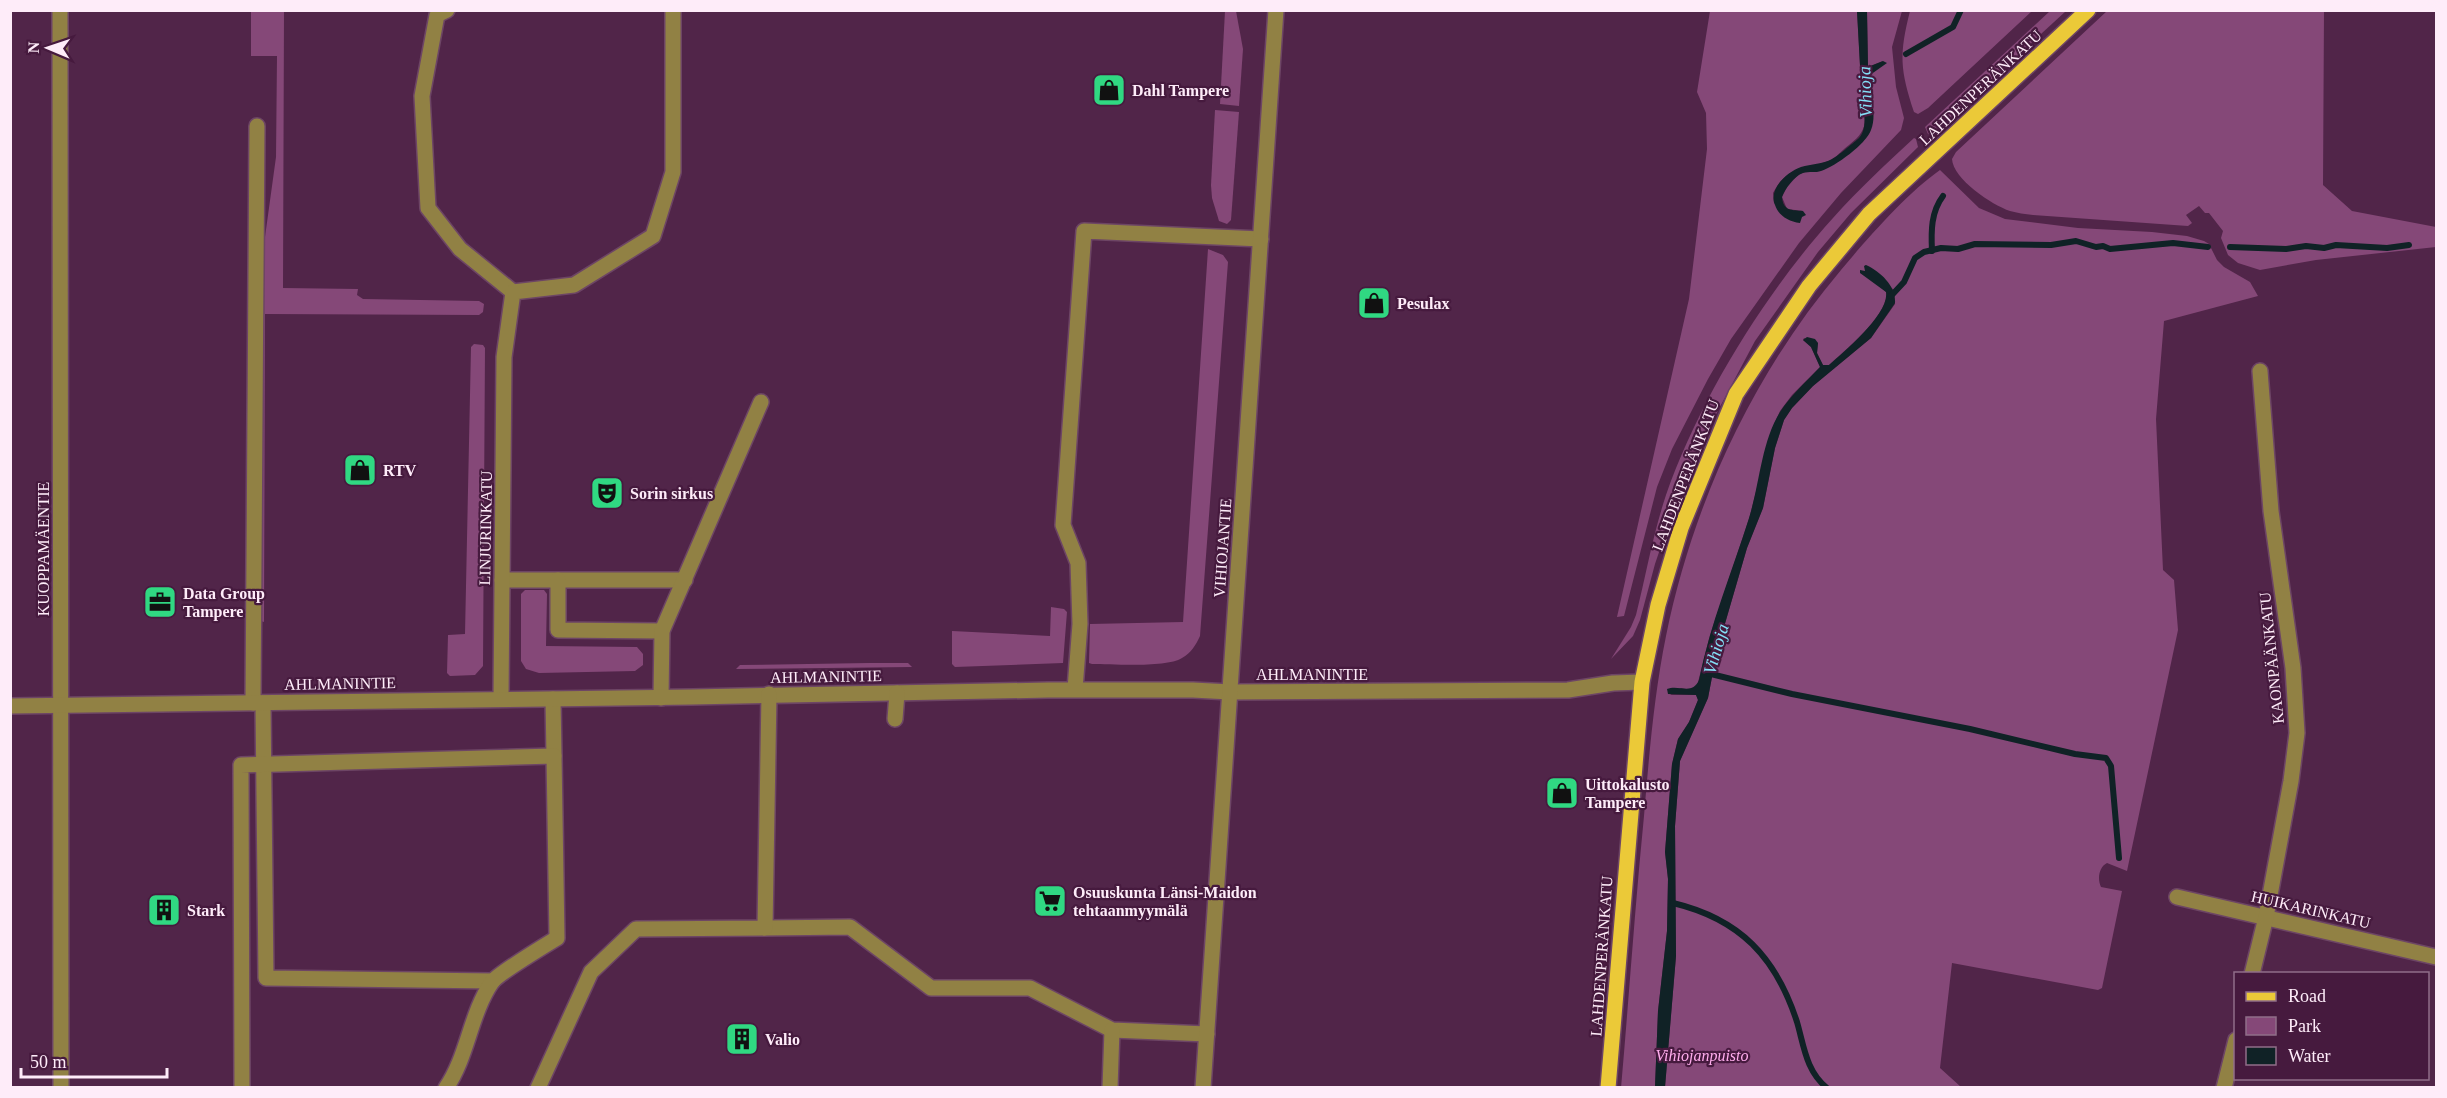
<svg xmlns="http://www.w3.org/2000/svg" width="2447" height="1098" font-family="'Times New Roman',serif">
	<style>
		.green { fill: #854878 }
		.water { fill: #102226 }
		.lines { fill: none; stroke-linecap: round; stroke-linejoin: round }
		.stream { stroke: #102226; stroke-width: 6 }
		.minor-casing { stroke: #6d4565; stroke-width: 18 }
		.major-casing { stroke: #6d4565; stroke-width: 18 }
		.minor { stroke: #918144; stroke-width: 15 }
		.major { stroke: #ebc938; stroke-width: 15 }
		.labels { text-anchor: middle; stroke-width: 4.5; stroke-linejoin: round; paint-order: stroke }
		.street-label { font-size: 16px; fill: #feecf9; stroke: #461a3e }
		.poi-label { font-size: 16px; font-weight: bold; fill: #feecf9; stroke: #461a3e; text-anchor: start }
		.park-label { font-size: 16px; font-style: italic; fill: #ffaded; stroke: #461a3e }
		.water-label { font-size: 18px; font-style: italic; fill: #84e0f7; stroke: #461a3e }
	</style>
	<rect width="100%" height="100%" fill="#512549"/>
	<g class="green">
		<polygon points="251,11 284,11 283,288 358,289 357,295 363,299 479,301 484,304 483,312 479,315 265,314 264,622 261,621 261,266 276,157 277,56 251,56"/>
		<polygon points="1225,11 1236,11 1243,49 1239,106 1220,104"/>
		<path d="M1710,11H1857L1862,100C1867,123 1867,131 1849,145C1843,149 1838,156 1831,160C1807,170 1788,164 1773,193L1774,203L1801,218L1803,211L1787,209L1782,197L1787,187L1798,175L1804,172L1823,170L1863,142L1873,108L1870,75L1883,61L1868,67L1867,11H1902L1892,47L1896,87L1904,118L1901,130L1841,193L1799,243L1731,339L1708,379L1672,449L1657,487L1624,616L1617,617L1689,299L1707,149L1706,113L1697,92Z"/>
		<path d="M1910,11V10L2032,11L1928,108L1918,114L1914,112C1900,70 1899,54 1910,11Z"/>
		<polygon points="2050,11 2066,11 1931,135 1928,134 1925,127"/>
		<path d="M2107,11H2324L2323,185L2352,211L2436,227V247L2316,260L2260,270L2238,263L2228,255L2221,238L2223,231L2209,213H2205L2199,206L2186,215L2192,223L2188,226L2033,215C2025,214 2017,213 2010,211C1992,205 1953,179 1952,159L1956,152Z"/>
		<polygon points="1215,110 1239,112 1231,220 1227,224 1219,221 1212,198 1211,185"/>
		<path d="M1914,138L1916,139L1918,147L1851,213L1818,252L1755,341L1697,450L1680,490L1655,564L1640,620L1633,636L1611,659L1631,627L1636,615C1646,575 1653,534 1666,495C1699,400 1765,293 1833,218C1858,190 1886,164 1914,138Z"/>
		<path d="M1940,170L1979,208L2005,219L2078,228L2152,232L2187,236L2204,241L2209,244L2217,260L2224,267L2250,282L2258,296L2164,321L2156,419L2163,570L2174,580L2178,630L2127,871L2107,863C2099,867 2097,879 2101,887L2122,891L2102,988L2098,990L1952,963L1940,1068L1961,1087H1665L1676,956L1675,826L1680,761L1708,698L1717,651L1747,548L1763,508L1775,448L1784,420L1792,408L1813,386L1871,338L1895,304L1894,290L1865,265V271L1886,292C1890,314 1844,351 1829,365H1823L1817,353L1818,343L1804,338L1803,340L1811,347L1820,367L1792,395L1780,411L1772,429L1749,519L1710,635L1697,686L1690,690L1681,688L1670,695H1696L1698,700L1689,722L1678,739L1672,764L1665,852L1668,879L1667,931L1658,1011L1655,1087L1621,1088C1629,997 1635,906 1644,816C1649,756 1654,695 1666,636C1693,503 1753,374 1841,270C1867,239 1907,193 1940,170Z"/>
		<path d="M1208,249L1223,255L1228,262L1200,636C1196,645 1191,653 1182,658C1166,668 1113,664 1092,664L1089,663L1090,624L1183,622Z"/>
		<polygon points="474,344 483,345 485,348 483,666 475,675 450,676 447,673 448,635 465,634 471,347"/>
		<polygon points="525,590 544,590 547,594 546,646 637,647 643,654 643,665 635,671 539,673 526,669 521,661 521,594"/>
		<polygon points="1051,607 1064,609 1067,612 1063,663 955,667 952,664 952,631 1050,636"/>
		<polygon points="869,663 908,663 912,667 736,669 740,665"/>
	</g>
	<g class="water">
		<path d="M1857,11H1867L1868,67L1883,61L1887,63L1870,75C1868,93 1878,112 1871,130C1867,143 1835,167 1821,171C1816,173 1809,171 1803,173C1794,176 1785,189 1782,197C1783,211 1792,210 1803,211L1806,215L1802,217L1800,223C1788,221 1779,216 1775,205C1768,189 1787,172 1801,167C1811,164 1823,164 1832,159C1838,156 1853,143 1858,139C1867,131 1865,113 1862,103Z"/>
		<path d="M1866,265C1881,272 1896,286 1895,303L1871,338L1813,386L1792,408L1784,420L1775,448L1763,508L1747,548L1717,651L1708,698L1680,761L1675,826L1676,956L1665,1087H1655L1658,1011L1667,931L1668,879L1665,852L1672,764L1678,739L1689,722L1698,700L1696,695L1668,694L1667,689C1679,684 1692,696 1699,680C1710,624 1732,572 1749,518C1760,483 1761,443 1780,412C1791,395 1806,382 1820,367L1811,347L1803,340L1807,337L1815,339L1818,343L1817,353L1823,365H1829C1844,352 1890,313 1886,292L1860,273V270L1865,271L1864,266Z"/>
	</g>
	<g class="lines">
		<g class="stream">
			<polyline points="1906,54 1953,27 1961,10"/>
			<polyline points="2230,247 2286,249 2306,246 2324,248 2336,245 2387,248 2409,245"/>
			<path d="M1932,251C1931,231 1931,212 1943,196"/>
			<polyline points="1891,296 1904,282 1915,258 1924,252 1941,248 1958,249 1975,244 2051,245 2076,241 2096,247 2103,246 2110,249 2173,243 2208,247"/>
			<polyline points="1707,673 1792,694 1970,729 2075,754 2106,758 2111,766 2119,858"/>
			<path d="M1673,903C1740,919 1776,957 1797,1022C1804,1046 1806,1071 1827,1088"/>
		</g>
		<g class="minor-casing">
			<g id="minor">
				<polyline points="60,10 61,1088"/>
				<polyline points="447,10 437,15 422,96 428,208 460,249 513,292"/>
				<polyline points="502,580 685,580"/>
				<polyline points="558,580 558,630 662,631"/>
				<polyline points="1075,689 1080,624 1078,563 1063,525 1084,231 1261,239"/>
				<polyline points="661,698 662,631 761,402"/>
				<polyline points="501,699 504,357 513,292 574,285 653,236 673,172 673,10"/>
				<polyline points="553,699 554,756"/>
				<polyline points="253,703 257,126"/>
				<polyline points="263,703 266,978 493,981"/>
				<polyline points="10,706 692,697 1048,690 1193,690 1230,692 1568,690 1613,683 1642,682"/>
				<polyline points="895,719 897,693"/>
				<polyline points="2177,897 2436,957"/>
				<polyline points="765,928 850,927 931,988 1030,988 1112,1030 1207,1034"/>
				<polyline points="2252,974 2266,917 2291,781 2297,733 2293,668 2271,511 2260,371"/>
				<path d="M242,1088L241,765L554,756L557,938C544,946 499,973 492,982C470,1014 468,1056 446,1088"/>
				<polyline points="538,1088 591,972 636,929 765,928 769,694"/>
				<polyline points="1110,1088 1112,1030"/>
				<polyline points="1203,1088 1276,10"/>
				<polyline points="2224,1088 2236,1040"/>
			</g>
		</g>
		<g class="major-casing">
			<polyline id="major" points="1608,1088 1642,682 1658,605 1681,528 1736,394 1809,286 1869,214 2088,10"/>
		</g>
		<use href="#minor" class="minor"/>
		<use href="#major" class="major"/>
	</g>
	<defs>
		<g id="shop-square" transform="scale(1.725)"><rect x="-9" y="-9" width="18" height="18" rx="4" fill="#30d882" stroke="#461a3e"/><path d="M-5-2.5h2.3a2.7 3.5 0 0 1 5.4 0H5L5.5 6h-11ZM-1.5-2.5h3a1.5 2.3 0 0 0-3 0Z" fill="#111"/></g>
		<g id="theatre-square" transform="scale(1.725)"><rect x="-9" y="-9" width="18" height="18" rx="4" fill="#30d882" stroke="#461a3e"/><path d="M-5-5.5Q0-4 5-5.5V0Q5 5 0 6Q-5 5-5 0ZM-3.3-2.5H-1v1.5H-3.3ZM1-2.5H3.3v1.5H1ZM-2.8 1Q0 5.5 2.8 1Z" fill="#111"/></g>
		<g id="office-square" transform="scale(1.725)"><rect x="-9" y="-9" width="18" height="18" rx="4" fill="#30d882" stroke="#461a3e"/><path d="M-6-3h4V-5.5h4V-3h4V5H-6ZM-1-4.5V-3h2v-1.5ZM-6 0V1H6V0Z" fill="#111"/></g>
		<g id="supermarket-square" transform="scale(1.725)"><rect x="-9" y="-9" width="18" height="18" rx="4" fill="#30d882" stroke="#461a3e"/><path d="M-6-5.5h2.5l.6 2H6L4.5 2H-2.5L-4.4-4H-6ZM-1.5 3.2a1.3 1.3 0 1 0 .1 0ZM3 3.2a1.3 1.3 0 1 0 .1 0Z" fill="#111"/></g>
		<g id="building-square" transform="scale(1.725)"><rect x="-9" y="-9" width="18" height="18" rx="4" fill="#30d882" stroke="#461a3e"/><path d="M-4-6H4V6H1V3H-1V6H-4ZM-2.5-4.3h1.7v1.8h-1.7ZM.8-4.3h1.7v1.8H.8ZM-2.5-1h1.7V.8h-1.7ZM.8-1h1.7V.8H.8Z" fill="#111"/></g>
	</defs>
	<g fill-rule="evenodd">
		<use href="#shop-square" x="1109" y="90"/>
		<use href="#shop-square" x="1374" y="303"/>
		<use href="#shop-square" x="360" y="470"/>
		<use href="#theatre-square" x="607" y="493"/>
		<use href="#office-square" x="160" y="602"/>
		<use href="#shop-square" x="1562" y="793"/>
		<use href="#supermarket-square" x="1050" y="901"/>
		<use href="#building-square" x="164" y="910"/>
		<use href="#building-square" x="742" y="1039"/>
	</g>
	<g class="labels">
		<g class="street-label">
			<text transform="translate(1980 87) rotate(-43)" y="6">LAHDENPERÄNKATU</text>
			<text transform="translate(1685 475) rotate(-69)" y="6">LAHDENPERÄNKATU</text>
			<text transform="translate(485 528) rotate(-89)" y="6">LINJURINKATU</text>
			<text transform="translate(1222 548) rotate(-86)" y="6">VIHIOJANTIE</text>
			<text transform="translate(43 549) rotate(-90)" y="6">KUOPPAMÄENTIE</text>
			<text transform="translate(2271 658) rotate(-96)" y="6">KAONPÄÄNKATU</text>
			<text x="1312" y="680">AHLMANINTIE</text>
			<text transform="translate(826 676) rotate(-1)" y="6">AHLMANINTIE</text>
			<text transform="translate(340 683) rotate(-1)" y="6">AHLMANINTIE</text>
			<text transform="translate(2311 909) rotate(13)" y="6">HUIKARINKATU</text>
			<text transform="translate(1601 956) rotate(-86)" y="6">LAHDENPERÄNKATU</text>
		</g>
		<g class="poi-label">
			<text x="1132" y="96">Dahl Tampere</text>
			<text x="1397" y="309">Pesulax</text>
			<text x="383" y="476">RTV</text>
			<text x="630" y="499">Sorin sirkus</text>
			<text x="183" y="599">Data Group<tspan x="183" dy="18">Tampere</tspan></text>
			<text x="1585" y="790">Uittokalusto<tspan x="1585" dy="18">Tampere</tspan></text>
			<text x="1073" y="898">Osuuskunta Länsi-Maidon<tspan x="1073" dy="18">tehtaanmyymälä</tspan></text>
			<text x="187" y="916">Stark</text>
			<text x="765" y="1045">Valio</text>
		</g>
		<g class="park-label">
			<text x="1702" y="1061">Vihiojanpuisto</text>
		</g>
		<g class="water-label">
			<text transform="translate(1865 92) rotate(-92)" y="6">Vihioja</text>
			<text transform="translate(1716 649) rotate(-74)" y="6">Vihioja</text>
		</g>
	</g>
	<rect width="2447" height="1098" fill="none" stroke="#feecf9" stroke-width="24"/>
	<rect x="2234" y="972" width="195" height="108" fill="#461a3e" stroke="#906e89" stroke-width="1.5"/>
	<rect x="2246" y="992" width="30" height="9" fill="#ebc938" stroke="#906e89" stroke-width="1.5"/>
	<text x="2288" y="1002" font-size="18" fill="#feecf9">Road</text>
	<rect x="2246" y="1017" width="30" height="18" fill="#854878" stroke="#906e89" stroke-width="1.5"/>
	<text x="2288" y="1032" font-size="18" fill="#feecf9">Park</text>
	<rect x="2246" y="1047" width="30" height="18" fill="#102226" stroke="#906e89" stroke-width="1.5"/>
	<text x="2288" y="1062" font-size="18" fill="#feecf9">Water</text>
	<g transform="translate(48 48) rotate(272)" stroke="#461a3e" stroke-width="4.5" paint-order="stroke">
	<path d="M0-4.5L10 22L0 15L-10 22Z" fill="#feecf9"/>
	<text y="-9" font-size="16" font-weight="bold" text-anchor="middle" fill="#feecf9">N</text>
	</g>
	<path d="M21 1068v9h146v-9" fill="none" stroke="#feecf9" stroke-width="3"/>
	<text x="30" y="1068" font-size="18" fill="#feecf9" stroke="#461a3e" stroke-width="4.5" paint-order="stroke">50 m</text>
</svg>
